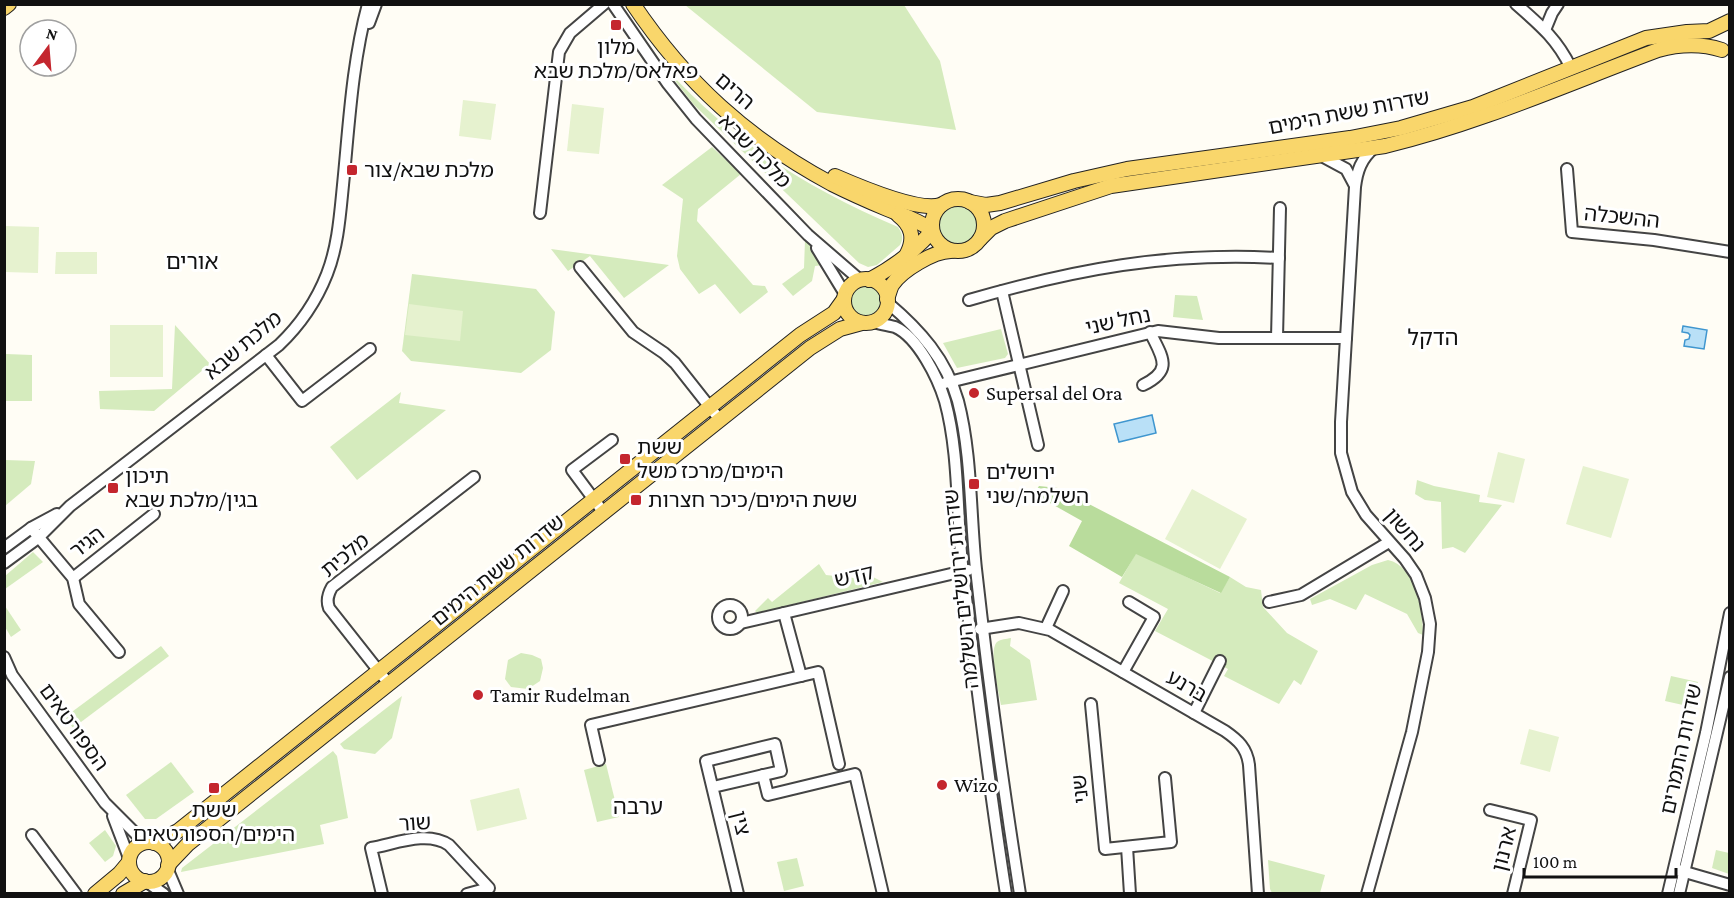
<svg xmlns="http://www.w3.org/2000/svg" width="1734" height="898" font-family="'Crimson Pro','Noto Sans Hebrew',serif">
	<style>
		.green { fill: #d5ebbd }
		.forest { fill: #b9dc9c }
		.pitch { fill: #e6f2cf }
		.water { fill: #b9e0f7; stroke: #3f96cf; stroke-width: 1.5 }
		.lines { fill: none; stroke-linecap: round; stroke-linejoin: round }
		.minor-casing { stroke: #444; stroke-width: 14 }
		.major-casing { stroke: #222; stroke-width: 16 }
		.minor { stroke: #fff; stroke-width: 10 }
		.major { stroke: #f9d66b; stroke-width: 14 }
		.poi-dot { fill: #c4262e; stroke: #fff; stroke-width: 2 }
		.labels { text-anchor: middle; stroke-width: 6; stroke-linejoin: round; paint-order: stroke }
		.poi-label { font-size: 21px; fill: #111; stroke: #fff; text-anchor: start }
		.street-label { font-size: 21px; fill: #111; stroke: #fff }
		.neighbourhood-label { font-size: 22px; fill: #111; stroke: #fff }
	</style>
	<rect width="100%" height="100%" fill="#fffdf5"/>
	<g class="green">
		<polygon points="685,5 904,5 940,61 956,130 817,112"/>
		<path d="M665,68C682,85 699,103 718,119C771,165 834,200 898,227C902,233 904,238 900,245L877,265L868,267L859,263L694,105Z"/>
		<polygon points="712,147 741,174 698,209 697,221 753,285 765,286 768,292 740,314 715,284 699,294 680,269 677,256 683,199 662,185"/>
		<circle cx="958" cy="225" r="23"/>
		<polygon points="805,240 814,247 823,265 815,266 812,281 793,296 782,284 804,268"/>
		<polygon points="551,249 669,265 624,298 590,256 568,271"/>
		<polygon points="412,274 536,289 555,312 551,350 521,373 411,361 402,351"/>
		<circle cx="866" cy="301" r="19"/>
		<polygon points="1175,295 1197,296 1203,320 1173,317"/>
		<polygon points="175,325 210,364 154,411 100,409 99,391 172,389"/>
		<polygon points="1001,329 1008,354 1005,358 957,368 943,343"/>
		<polygon points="5,340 6,340 6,354 32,355 32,401 5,401"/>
		<polygon points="401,392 399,403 446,410 357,480 330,447"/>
		<polygon points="5,460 35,461 31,484 5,506"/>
		<polygon points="1417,480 1434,486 1480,495 1479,502 1502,505 1465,553 1453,547 1442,549 1441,502 1425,500 1415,494"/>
		<polygon points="33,552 43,562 5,589 5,576"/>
		<polygon points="1136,553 1220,593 1230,577 1246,587 1261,590 1263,607 1287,633 1318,651 1301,685 1294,680 1279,704 1224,676 1228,669 1155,631 1168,609 1119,583"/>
		<path d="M1388,560C1416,566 1423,612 1423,635L1418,633L1407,614L1365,594L1356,610L1330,599L1312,605L1310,599L1372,565Z"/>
		<polygon points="819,564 826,575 864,579 869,575 883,582 757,613 755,611 768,598 772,602"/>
		<polygon points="5,606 21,630 11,637 5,627"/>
		<path d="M1011,638L1010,646L1030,660L1037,700L1001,705C999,692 988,651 997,642C1001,639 1006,639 1011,638Z"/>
		<polygon points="161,646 169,656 73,728 65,717"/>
		<polygon points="521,653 532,655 541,659 543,668 540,681 528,689 511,687 505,679 508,660"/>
		<polygon points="1671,676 1698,682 1692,707 1665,701"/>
		<polygon points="402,696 392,738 375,754 344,749 340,744"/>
		<polygon points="333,751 337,756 348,818 320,825 324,844 181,872 182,868"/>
		<polygon points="171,762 194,792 156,819 145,819 126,795"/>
		<polygon points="606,764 619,817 597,822 584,770"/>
		<polygon points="105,830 116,846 113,856 105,862 89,843"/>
		<polygon points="1716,850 1729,853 1729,874 1712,868"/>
		<polygon points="797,858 804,886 784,891 777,862"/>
		<polygon points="1268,860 1325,875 1320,893 1272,893 1270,889"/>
	</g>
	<polygon class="forest" points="1039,486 1058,488 1230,577 1221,593 1136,554 1122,577 1069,546 1082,521 1034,494"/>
	<g class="pitch">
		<polygon points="463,100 496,104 491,140 459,136"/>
		<polygon points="572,104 604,108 599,154 567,151"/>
		<polygon points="5,226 39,227 38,273 5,272"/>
		<polygon points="56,252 97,252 97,274 55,274"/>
		<polygon points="409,304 463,311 460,341 405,335"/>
		<rect x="110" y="325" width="53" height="52"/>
		<polygon points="1498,452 1525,459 1514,503 1487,497"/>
		<polygon points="1583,466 1629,479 1611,538 1566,524"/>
		<polygon points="1192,489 1247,519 1220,569 1165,539"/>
		<polygon points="1529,729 1559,737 1550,772 1520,764"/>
		<polygon points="519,788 527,819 477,831 470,800"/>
	</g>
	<g class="water">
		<polygon points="1683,326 1707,330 1704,349 1684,346 1685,340 1689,339 1690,335 1688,333 1682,332"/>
		<polygon points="1152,415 1156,433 1119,442 1114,424"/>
	</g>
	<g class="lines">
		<g class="minor-casing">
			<g id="minor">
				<polyline points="613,4 668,84 696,119 808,235 860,280"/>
				<path d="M1516,4C1540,25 1557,39 1571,68"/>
				<polyline points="369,23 376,4"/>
				<polyline points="1545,30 1552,13 1558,4"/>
				<polyline points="1320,155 1346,169 1354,184"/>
				<polyline points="1567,169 1572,232 1654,240 1730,252"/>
				<polyline points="540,213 559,52 570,33 604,4"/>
				<polyline points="817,248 845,294"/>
				<polyline points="580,267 633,332 664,353 675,363 720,420"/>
				<polyline points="1002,291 1038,445"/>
				<path d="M969,300C1076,269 1167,252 1279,258"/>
				<path d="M888,303C920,330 946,359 958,401C972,455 970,513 976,569C988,677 1003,786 1020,894"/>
				<path d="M872,322C880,324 888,325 895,327C918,337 938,378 945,401C960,456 956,516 963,573C976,680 989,787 1006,894"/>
				<polyline points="1277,338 1280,208"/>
				<polyline points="266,355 302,401 370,349"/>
				<polyline points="945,383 1158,331 1219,338 1346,338"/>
				<path d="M1143,385C1174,370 1162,357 1150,332"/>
				<polyline points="604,513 572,470 612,440"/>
				<polyline points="31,528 73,578 79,604 119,652"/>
				<polyline points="4,548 31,528 57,514"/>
				<path d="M4,563L38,538L70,506L279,345C300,325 316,302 327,274C338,246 340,215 343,185C349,125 352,63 368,4"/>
				<polyline points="73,578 154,514"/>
				<polyline points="1269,602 1301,595 1389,542"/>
				<circle cx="730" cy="617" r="12"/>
				<polyline points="784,613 801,676"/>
				<polyline points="741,623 968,570"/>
				<polyline points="1046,628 1063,591"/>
				<path d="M980,629L1019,623L1050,630L1225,731C1238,740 1247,748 1249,765L1258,894"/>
				<polyline points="4,657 12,675 105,803 138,836 150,843"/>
				<polyline points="1123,672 1154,617 1129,602"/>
				<path d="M389,684L329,608C326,600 328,594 332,587L474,477"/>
				<polyline points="1091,704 1105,849 1171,842 1165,778"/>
				<polyline points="1194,713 1220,661"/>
				<polyline points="599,760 591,725 818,672 839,764"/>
				<polyline points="763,775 768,795 855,774 883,894"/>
				<polyline points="713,787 781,771 775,744 706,761 738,894"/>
				<polyline points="1490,810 1531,820 1513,894"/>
				<polyline points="113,816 129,858"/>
				<polyline points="32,835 76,894"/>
				<polyline points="1127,847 1130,894"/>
				<polyline points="167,868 178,894"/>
				<polyline points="1678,870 1730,885"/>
				<polyline points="147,882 164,894"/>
				<path d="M382,894L371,848C395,844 427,830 449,845L489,888L467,894"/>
				<path d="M1367,894L1412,732L1428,652L1430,624L1425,598L1416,575L1405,559L1366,515L1352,492L1341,453V422L1355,187C1357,171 1361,159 1374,148"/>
				<polyline points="1668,894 1706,733 1730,613"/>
				<polyline points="1679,894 1730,677"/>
			</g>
		</g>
		<g class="major-casing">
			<g id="major">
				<path d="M633,4C686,83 748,139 832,184C850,193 868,201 887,209C902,215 918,220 932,230"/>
				<polyline points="4,8 9,4"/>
				<path d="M835,176C858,186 918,212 941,205"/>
				<circle cx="958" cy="225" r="26"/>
				<polyline points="970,202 986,205 1000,203 1074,181 1127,169 1350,138 1401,128 1473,107 1646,38 1687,32 1709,31 1730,21"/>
				<path d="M898,215C912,226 915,238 907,254"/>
				<path d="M980,239L991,228L1005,221L1111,186L1385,146C1480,123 1567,84 1658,50C1680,44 1700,43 1722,50"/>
				<circle cx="866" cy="301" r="22"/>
				<path d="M869,280C892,268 915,251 932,231"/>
				<path d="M887,299C889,294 890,289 892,285C902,270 934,251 951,251"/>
				<circle cx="149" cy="862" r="20"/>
				<polyline points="154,843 178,831 800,335 834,313 844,299"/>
				<polyline points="168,865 188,844 810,348 840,329 862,323"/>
				<polyline points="95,894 119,874 129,862"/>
				<polyline points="123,894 145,881"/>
			</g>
		</g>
		<use href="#minor" class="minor"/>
		<use href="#major" class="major"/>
	</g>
	<g class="poi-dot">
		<rect x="610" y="19" width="12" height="12" rx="3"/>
		<rect x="346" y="164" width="12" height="12" rx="3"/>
		<circle cx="974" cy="393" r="6"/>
		<rect x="619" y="453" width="12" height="12" rx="3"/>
		<rect x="968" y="478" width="12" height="12" rx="3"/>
		<rect x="107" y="482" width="12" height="12" rx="3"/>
		<rect x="630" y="494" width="12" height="12" rx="3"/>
		<circle cx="478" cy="695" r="6"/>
		<circle cx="942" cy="785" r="6"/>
		<rect x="208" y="782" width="12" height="12" rx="3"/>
	</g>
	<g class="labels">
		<g class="poi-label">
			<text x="616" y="54" text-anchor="middle">מלון<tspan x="616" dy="24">פאלאס/מלכת שבא</tspan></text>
			<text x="364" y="177">מלכת שבא/צור</text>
			<text x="986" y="400">Supersal del Ora</text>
			<text x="637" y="454">ששת<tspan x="637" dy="24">הימים/מרכז משל</tspan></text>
			<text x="986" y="479">ירושלים<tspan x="986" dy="24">השלמה/שני</tspan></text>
			<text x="125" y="483">תיכון<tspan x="125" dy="24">בגין/מלכת שבא</tspan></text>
			<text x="648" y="507">ששת הימים/כיכר חצרות</text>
			<text x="490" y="702">Tamir Rudelman</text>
			<text x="954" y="792">Wizo</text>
			<text x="214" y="817" text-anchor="middle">ששת<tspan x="214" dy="24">הימים/הספורטאים</tspan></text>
		</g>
		<g class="street-label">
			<text transform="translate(735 91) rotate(41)" y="7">הרים</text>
			<text transform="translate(1349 112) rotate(-11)" y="7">שדרות ששת הימים</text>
			<text transform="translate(755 151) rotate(46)" y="7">מלכת שבא</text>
			<text transform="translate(1622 217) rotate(6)" y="7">ההשכלה</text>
			<text transform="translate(1118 321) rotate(-12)" y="7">נחל שני</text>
			<text transform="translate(243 345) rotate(-40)" y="7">מלכת שבא</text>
			<text transform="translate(1405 530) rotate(49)" y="7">נחשון</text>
			<text transform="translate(87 542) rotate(-38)" y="7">הגיר</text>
			<text transform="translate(345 555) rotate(-40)" y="7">מלכית</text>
			<text transform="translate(498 570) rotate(-39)" y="7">שדרות ששת הימים</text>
			<text transform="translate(854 576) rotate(-13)" y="7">קדש</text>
			<text transform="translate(961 589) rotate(-96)" y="7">שדרות ירושלים השלמה</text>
			<text transform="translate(1187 686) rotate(30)" y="7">ברנע</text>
			<text transform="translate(74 727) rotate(54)" y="7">הספורטאים</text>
			<text transform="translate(1681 749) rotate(-78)" y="7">שדרות התמרים</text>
			<text transform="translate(1080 789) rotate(-96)" y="7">שני</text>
			<text transform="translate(415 823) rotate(-4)" y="7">שור</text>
			<text transform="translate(741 823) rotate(76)" y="7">צין</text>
			<text transform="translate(1504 849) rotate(-76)" y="7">ארנון</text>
		</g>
		<g class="neighbourhood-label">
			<text x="192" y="269">אורים</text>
			<text x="1433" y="345">הדקל</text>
			<text x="638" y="814">ערבה</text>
		</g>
	</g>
	<rect width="1734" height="898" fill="none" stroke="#111111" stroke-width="12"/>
	<g transform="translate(48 48) rotate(16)"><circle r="28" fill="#ffffff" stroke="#a0a0a0" stroke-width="1.5"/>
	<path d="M0-4.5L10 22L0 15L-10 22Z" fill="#c4262e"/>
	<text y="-9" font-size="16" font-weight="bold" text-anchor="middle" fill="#111111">N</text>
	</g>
	<path d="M1524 868v9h152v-9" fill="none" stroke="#111111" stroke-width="3"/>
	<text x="1533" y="868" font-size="18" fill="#111111" stroke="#ffffff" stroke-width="4.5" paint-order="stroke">100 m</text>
</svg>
